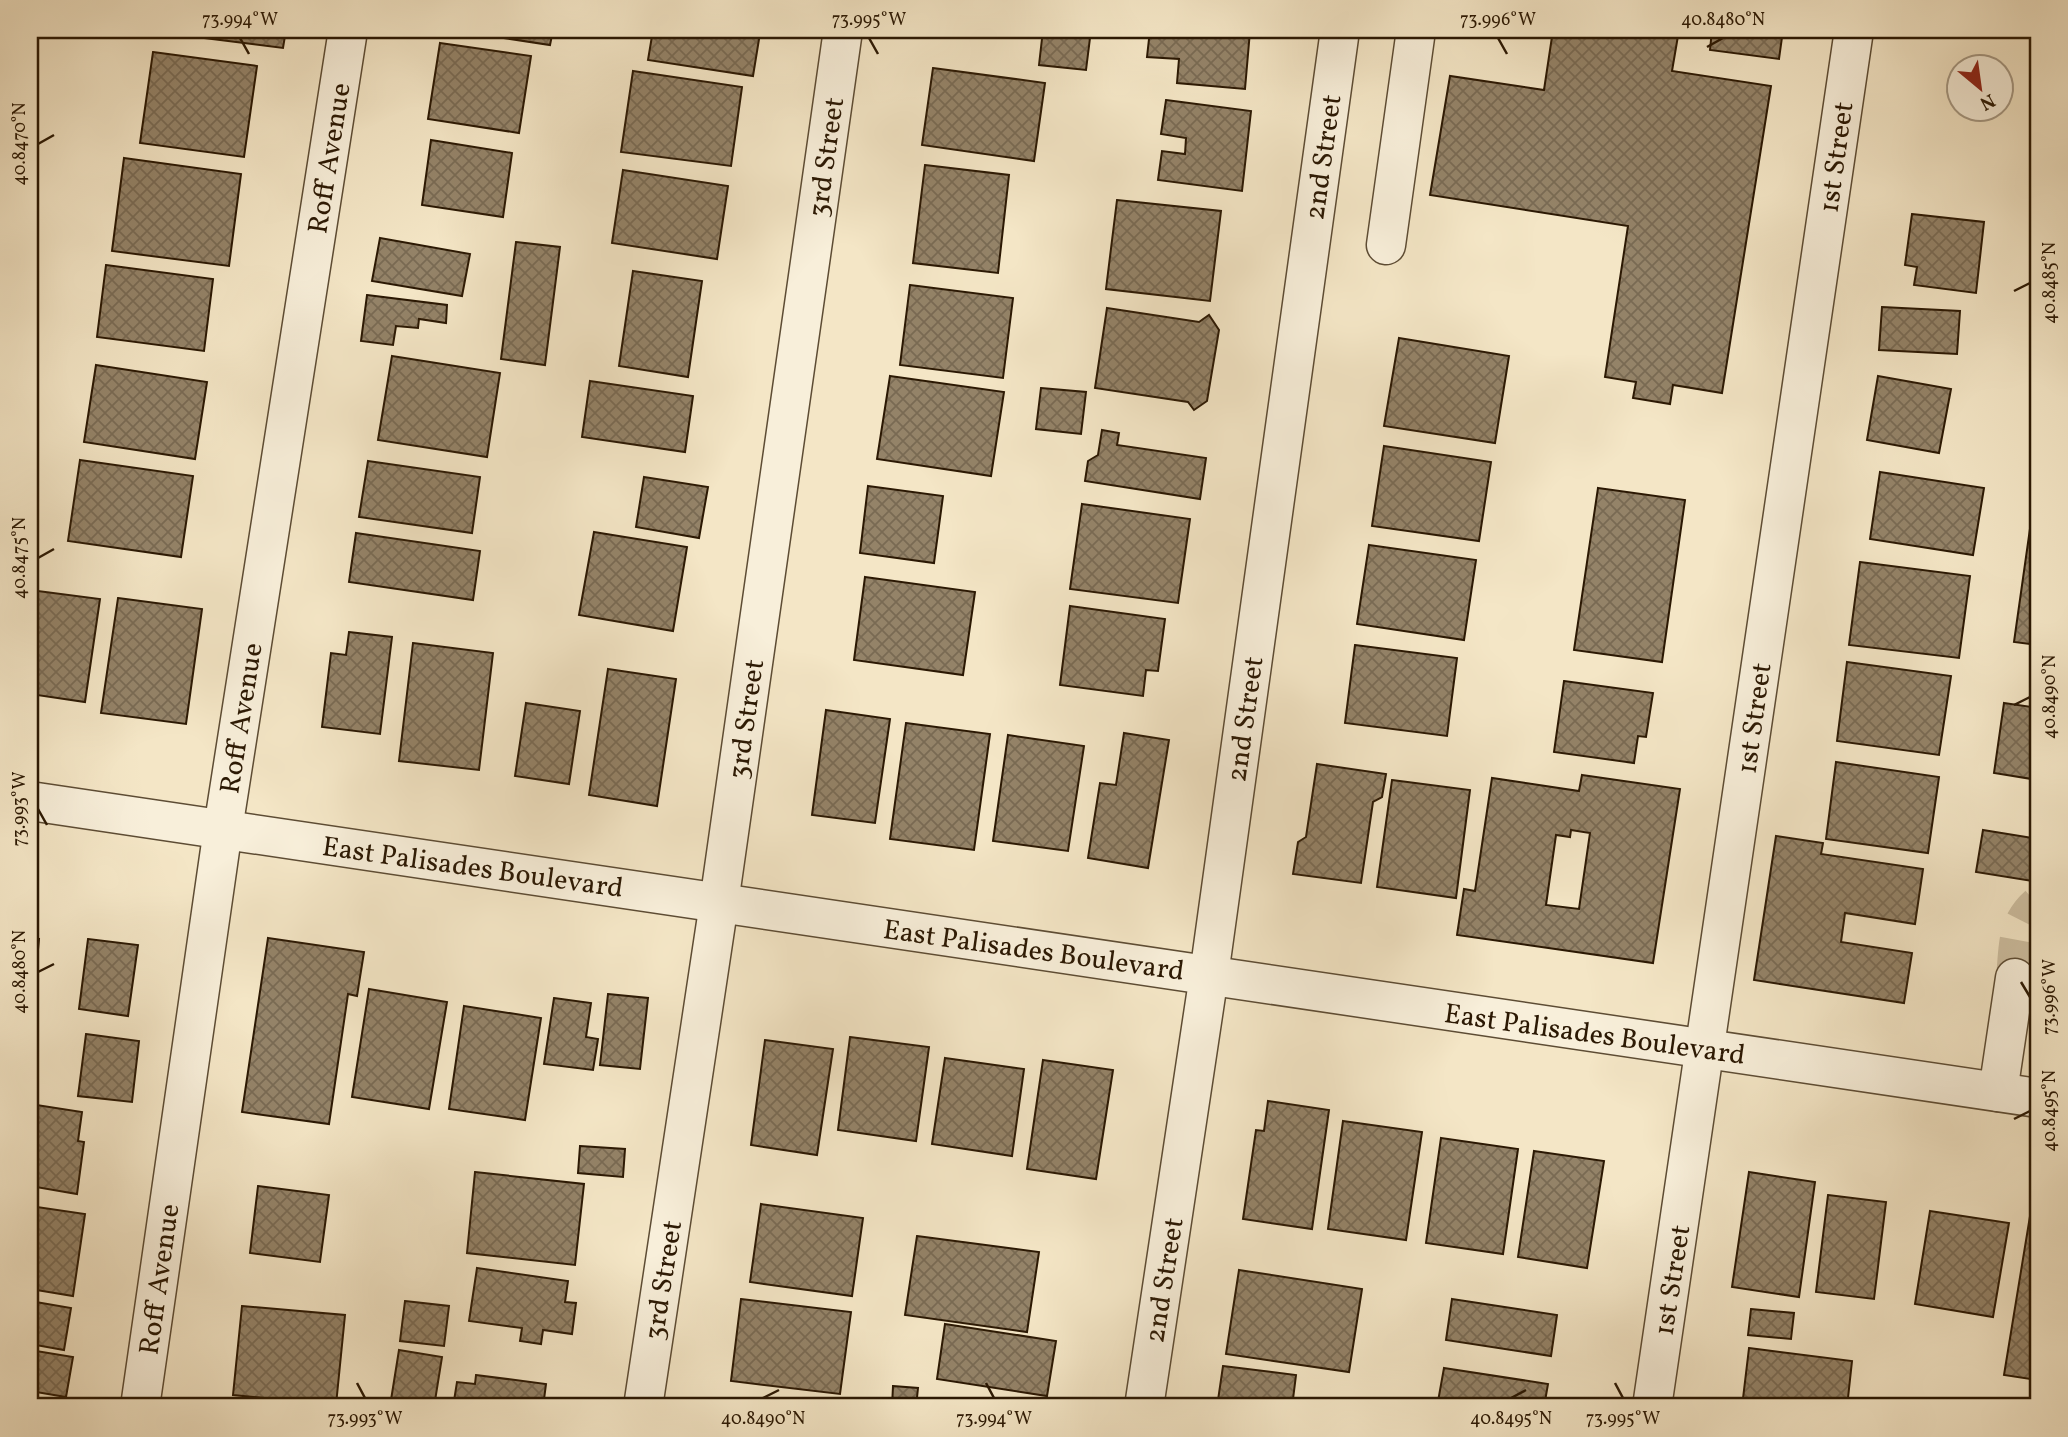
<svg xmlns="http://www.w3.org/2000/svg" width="2068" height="1437" font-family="Vollkorn,serif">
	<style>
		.building { fill: url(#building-cross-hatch); stroke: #2b1803; stroke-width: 2; fill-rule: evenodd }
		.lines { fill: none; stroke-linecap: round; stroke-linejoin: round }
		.minor-tunnel { stroke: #ccbd9f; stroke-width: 38; stroke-dasharray: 38 19; stroke-linecap: butt }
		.minor-casing { stroke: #5d4c34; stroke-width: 41 }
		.minor { stroke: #f8efda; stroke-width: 38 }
		.ticks { fill: none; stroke: #2b1803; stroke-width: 2.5 }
		.labels { text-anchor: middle; stroke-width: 5; stroke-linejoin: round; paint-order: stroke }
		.street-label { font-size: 28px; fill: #2b1803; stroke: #f8efda }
		.neatline { fill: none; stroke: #2b1803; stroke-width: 2.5 }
		.ticks-label { font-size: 18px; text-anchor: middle; fill: #2b1803 }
	</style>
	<defs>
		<pattern id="building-cross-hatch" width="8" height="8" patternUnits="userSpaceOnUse" patternTransform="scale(1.75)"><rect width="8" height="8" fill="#948368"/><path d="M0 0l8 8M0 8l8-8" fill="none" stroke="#796a53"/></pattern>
	</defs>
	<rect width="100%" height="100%" fill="#f4e6c6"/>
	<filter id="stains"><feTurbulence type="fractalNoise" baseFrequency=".00286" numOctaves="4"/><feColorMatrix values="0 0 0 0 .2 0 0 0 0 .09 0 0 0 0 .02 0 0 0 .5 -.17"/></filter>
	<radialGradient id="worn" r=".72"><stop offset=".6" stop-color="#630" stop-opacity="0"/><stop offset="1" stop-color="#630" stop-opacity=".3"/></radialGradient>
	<g class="building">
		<polygon points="173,30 286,30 283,48 173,34"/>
		<polygon points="451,30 553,30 550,45"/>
		<polygon points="653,30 740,30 760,33 753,76 648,60"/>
		<polygon points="1043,30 1091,30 1086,70 1039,65"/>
		<polygon points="1150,30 1250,31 1245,89 1177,83 1179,59 1147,57"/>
		<polygon points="1553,30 1679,30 1672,71 1771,86 1722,393 1673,385 1670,404 1633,398 1636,382 1605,377 1628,226 1430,195 1450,76 1544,90"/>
		<polygon points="1712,30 1783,30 1779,59 1710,50"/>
		<polygon points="440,43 531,56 519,133 428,119"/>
		<polygon points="153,52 257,66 244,157 140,143"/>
		<polygon points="933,68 1045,83 1034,161 922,145"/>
		<polygon points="633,71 742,87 731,166 621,152"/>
		<polygon points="1166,100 1251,111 1242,191 1158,180 1162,151 1185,154 1186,138 1161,134"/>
		<polygon points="431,140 512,153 503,217 422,205"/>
		<polygon points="124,158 241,174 229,266 112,251"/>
		<polygon points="925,165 1009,175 998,273 913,263"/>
		<polygon points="623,170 728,186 717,259 612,243"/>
		<polygon points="1117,200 1221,211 1210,301 1106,289"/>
		<polygon points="1912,214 1984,222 1976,293 1914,285 1917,267 1905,265"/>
		<polygon points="380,238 470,254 462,296 372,281"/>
		<polygon points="516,242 560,247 545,365 501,359"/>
		<polygon points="106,265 213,279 204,351 97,337"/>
		<polygon points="633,271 702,281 688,377 619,366"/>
		<polygon points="910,285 1013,298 1003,378 900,365"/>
		<polygon points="367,295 447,305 446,323 419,319 418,328 396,326 393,345 361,341"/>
		<polygon points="1882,307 1960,311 1957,354 1879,350"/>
		<polygon points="1107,308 1199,322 1209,315 1219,330 1207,401 1194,410 1188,402 1095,388"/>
		<polygon points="1399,338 1509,356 1495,443 1384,426"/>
		<polygon points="392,356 500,373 487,457 378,440"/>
		<polygon points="96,365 207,382 195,459 84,442"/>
		<polygon points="890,376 1004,392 991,476 877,459"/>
		<polygon points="1878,376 1951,389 1939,453 1867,440"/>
		<polygon points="590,381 693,396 685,452 582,437"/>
		<polygon points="1041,388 1086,392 1081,434 1036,429"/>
		<polygon points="1102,430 1119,433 1117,445 1206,458 1200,499 1085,481 1088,461 1098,455"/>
		<polygon points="1384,446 1491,462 1479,541 1372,526"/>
		<polygon points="80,460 193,476 181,557 68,541"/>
		<polygon points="368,461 480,477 472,533 359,517"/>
		<polygon points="1880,472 1984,488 1973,555 1870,539"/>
		<polygon points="2038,472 2038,645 2014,642"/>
		<polygon points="644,477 708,487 699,538 636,527"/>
		<polygon points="868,486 943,496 934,563 860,553"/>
		<polygon points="1598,488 1685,500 1662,662 1574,650"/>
		<polygon points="1082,504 1190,519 1178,603 1070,589"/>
		<polygon points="594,532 687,547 673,631 579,615"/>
		<polygon points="356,533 480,551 473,600 349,582"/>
		<polygon points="1369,545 1476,560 1464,640 1357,624"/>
		<polygon points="1860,562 1970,576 1959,658 1849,645"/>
		<polygon points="865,577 975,592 963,675 854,660"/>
		<polygon points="30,590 100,599 85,702 30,694"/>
		<polygon points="118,598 202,609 186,724 101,713"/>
		<polygon points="1070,606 1165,619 1158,671 1146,670 1143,696 1060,685"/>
		<polygon points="349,632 392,637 380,734 322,727 331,653 346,655"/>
		<polygon points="413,643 493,653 479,770 399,761"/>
		<polygon points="1355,645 1457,658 1447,736 1345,723"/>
		<polygon points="1847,662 1951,676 1939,755 1837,741"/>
		<polygon points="608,669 676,679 657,806 589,795"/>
		<polygon points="1564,681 1653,693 1646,737 1638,736 1634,763 1554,752"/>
		<polygon points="526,703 580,711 569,784 515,776"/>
		<polygon points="2004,703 2032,707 2030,725 2038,726 2038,780 1994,773"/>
		<polygon points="826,710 890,719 875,823 812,815"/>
		<polygon points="906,723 990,734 974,850 890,839"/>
		<polygon points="1124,733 1169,740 1148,868 1088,858 1100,783 1116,785"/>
		<polygon points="1008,735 1084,746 1068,851 993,841"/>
		<polygon points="1836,762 1939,777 1928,853 1826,839"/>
		<polygon points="1317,764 1386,774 1382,797 1373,802 1361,883 1293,874 1298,842 1306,837"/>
		<path d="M1582,775L1680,789L1653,963L1457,935L1464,889L1475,891L1492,778L1579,791ZM1571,830L1590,833L1579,909L1546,905L1556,835L1570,837Z"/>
		<polygon points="1392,780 1470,790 1456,898 1377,887"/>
		<polygon points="1983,830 2038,839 2038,882 1976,872"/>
		<polygon points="1776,836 1823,843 1821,854 1923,869 1915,924 1845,913 1841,942 1912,953 1904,1003 1754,980"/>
		<polygon points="30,938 39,939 34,992 30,992"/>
		<polygon points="268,938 364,952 357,996 348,994 329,1124 242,1112"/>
		<polygon points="88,939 138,945 128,1016 79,1009"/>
		<polygon points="369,989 447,1002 429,1109 352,1097"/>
		<polygon points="608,994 648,998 640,1069 600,1065"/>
		<polygon points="554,998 591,1003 586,1037 598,1039 593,1070 544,1064"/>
		<polygon points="464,1006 541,1018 525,1120 449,1109"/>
		<polygon points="86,1034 139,1041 132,1102 78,1096"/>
		<polygon points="850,1037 929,1047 916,1141 838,1130"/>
		<polygon points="765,1040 833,1049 817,1155 751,1145"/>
		<polygon points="945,1058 1024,1069 1012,1156 932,1144"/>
		<polygon points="1043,1060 1113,1070 1096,1179 1027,1169"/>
		<polygon points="1268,1101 1329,1110 1312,1229 1243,1219 1256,1130 1264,1131"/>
		<polygon points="30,1104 82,1112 78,1141 84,1142 77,1194 30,1186"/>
		<polygon points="1343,1121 1422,1132 1406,1240 1328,1229"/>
		<polygon points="1441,1138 1518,1149 1503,1254 1426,1243"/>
		<polygon points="580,1146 625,1149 623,1177 578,1173"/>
		<polygon points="1534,1151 1604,1161 1587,1268 1518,1257"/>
		<polygon points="475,1172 584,1184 575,1265 467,1253"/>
		<polygon points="1749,1172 1815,1182 1799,1297 1732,1287"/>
		<polygon points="258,1186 329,1195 320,1262 250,1253"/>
		<polygon points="1828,1195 1886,1202 1874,1299 1816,1292"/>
		<polygon points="761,1204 863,1218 852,1296 750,1282"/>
		<polygon points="30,1206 85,1214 73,1296 30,1289"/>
		<polygon points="1930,1211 2009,1223 1993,1317 1915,1304"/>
		<polygon points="2030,1216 2038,1217 2038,1380 2004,1375"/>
		<polygon points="917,1236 1039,1252 1027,1332 905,1315"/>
		<polygon points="477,1268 568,1281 565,1302 576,1303 572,1334 543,1330 541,1344 520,1341 522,1328 469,1321"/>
		<polygon points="1239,1270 1362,1289 1349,1372 1226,1354"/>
		<polygon points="741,1299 851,1312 840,1394 731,1381"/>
		<polygon points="1452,1299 1557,1315 1551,1356 1446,1340"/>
		<polygon points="30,1301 71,1308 64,1350 30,1344"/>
		<polygon points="405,1301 449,1306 444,1346 400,1341"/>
		<polygon points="242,1306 345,1315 336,1405 233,1395"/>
		<polygon points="1751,1309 1794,1313 1791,1339 1748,1335"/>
		<polygon points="945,1324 1056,1341 1047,1396 937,1379"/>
		<polygon points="1749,1348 1852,1361 1847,1407 1742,1407"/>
		<polygon points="30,1350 73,1357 66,1397 30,1391"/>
		<polygon points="399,1350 442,1357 434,1407 391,1400"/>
		<polygon points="1223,1366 1296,1375 1292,1407 1217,1407"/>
		<polygon points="1444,1368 1548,1384 1544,1407 1437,1407"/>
		<polygon points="476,1375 546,1384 543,1407 453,1407 457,1382 475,1384"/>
		<polygon points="893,1386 918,1388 916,1407 892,1407"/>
		<polygon points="961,1403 989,1407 960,1407"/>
	</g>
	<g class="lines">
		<path class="minor-tunnel" d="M2015,978C2018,950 2015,925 2038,905"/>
		<g class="minor-casing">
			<g id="minor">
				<polyline points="1386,245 1416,30"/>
				<polyline points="30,801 2038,1098"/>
				<polyline points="1998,1092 2015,978"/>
				<polyline points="140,1407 223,829 348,30"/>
				<polyline points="643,1407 719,903 843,30"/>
				<polyline points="1144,1407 1209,975 1340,30"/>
				<polyline points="1652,1407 1854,30"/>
			</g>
		</g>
		<use href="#minor" class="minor"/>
	</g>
	<path class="ticks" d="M240,38L249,54M869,38L878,54M1498,38L1507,54M1707,47L1723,38M38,144L54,135M2014,291L2030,283M38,558L54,549M2014,705L2030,697M38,809L47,825M38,972L54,964M2021,982L2030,997M2014,1119L2030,1111M357,1383L365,1398M986,1383L994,1398M1615,1383L1623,1398M763,1398L779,1390M1511,1398L1526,1390"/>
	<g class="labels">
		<g class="street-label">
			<text transform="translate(825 157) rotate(-82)" y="10">3rd Street</text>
			<text transform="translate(1322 157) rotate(-82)" y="10">2nd Street</text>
			<text transform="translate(1835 157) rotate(-82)" y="10">1st Street</text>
			<text transform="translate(328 158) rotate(-81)" y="10">Roff Avenue</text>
			<text transform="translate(240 718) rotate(-81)" y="10">Roff Avenue</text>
			<text transform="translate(1753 718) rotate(-82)" y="10">1st Street</text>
			<text transform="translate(745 719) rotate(-82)" y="10">3rd Street</text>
			<text transform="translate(1244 719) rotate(-82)" y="10">2nd Street</text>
			<text transform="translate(473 866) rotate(8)" y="10">East Palisades Boulevard</text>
			<text transform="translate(1034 949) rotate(8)" y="10">East Palisades Boulevard</text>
			<text transform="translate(1595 1033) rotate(8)" y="10">East Palisades Boulevard</text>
			<text transform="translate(158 1279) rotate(-82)" y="10">Roff Avenue</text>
			<text transform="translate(662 1280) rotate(-81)" y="10">3rd Street</text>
			<text transform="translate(1163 1280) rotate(-81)" y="10">2nd Street</text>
			<text transform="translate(1671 1280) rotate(-81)" y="10">1st Street</text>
		</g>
	</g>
	<rect width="2068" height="1437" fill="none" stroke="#f4e6c6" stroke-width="77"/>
	<g transform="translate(1980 88) rotate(151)"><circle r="33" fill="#f8efda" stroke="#a69984" stroke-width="2"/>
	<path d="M0-5L12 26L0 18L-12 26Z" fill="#8f2418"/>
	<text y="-10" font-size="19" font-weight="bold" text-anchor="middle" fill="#2b1803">N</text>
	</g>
	<rect x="38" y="38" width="1992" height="1360" class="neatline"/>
	<g class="ticks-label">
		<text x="240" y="25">73.994°W</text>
		<text x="869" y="25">73.995°W</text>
		<text x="1498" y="25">73.996°W</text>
		<text x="1723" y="25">40.8480°N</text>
		<text transform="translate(19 144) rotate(-90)" y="6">40.8470°N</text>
		<text transform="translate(2049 283) rotate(-90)" y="6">40.8485°N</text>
		<text transform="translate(19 558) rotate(-90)" y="6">40.8475°N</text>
		<text transform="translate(2049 697) rotate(-90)" y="6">40.8490°N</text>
		<text transform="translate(19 809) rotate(-90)" y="6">73.993°W</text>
		<text transform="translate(19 972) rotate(-90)" y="6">40.8480°N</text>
		<text transform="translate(2049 997) rotate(-90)" y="6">73.996°W</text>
		<text transform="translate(2049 1111) rotate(-90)" y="6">40.8495°N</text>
		<text x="365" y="1424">73.993°W</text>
		<text x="763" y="1424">40.8490°N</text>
		<text x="994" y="1424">73.994°W</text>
		<text x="1511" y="1424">40.8495°N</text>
		<text x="1623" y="1424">73.995°W</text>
	</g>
	<rect width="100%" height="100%" filter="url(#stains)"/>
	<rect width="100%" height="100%" fill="url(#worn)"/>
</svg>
